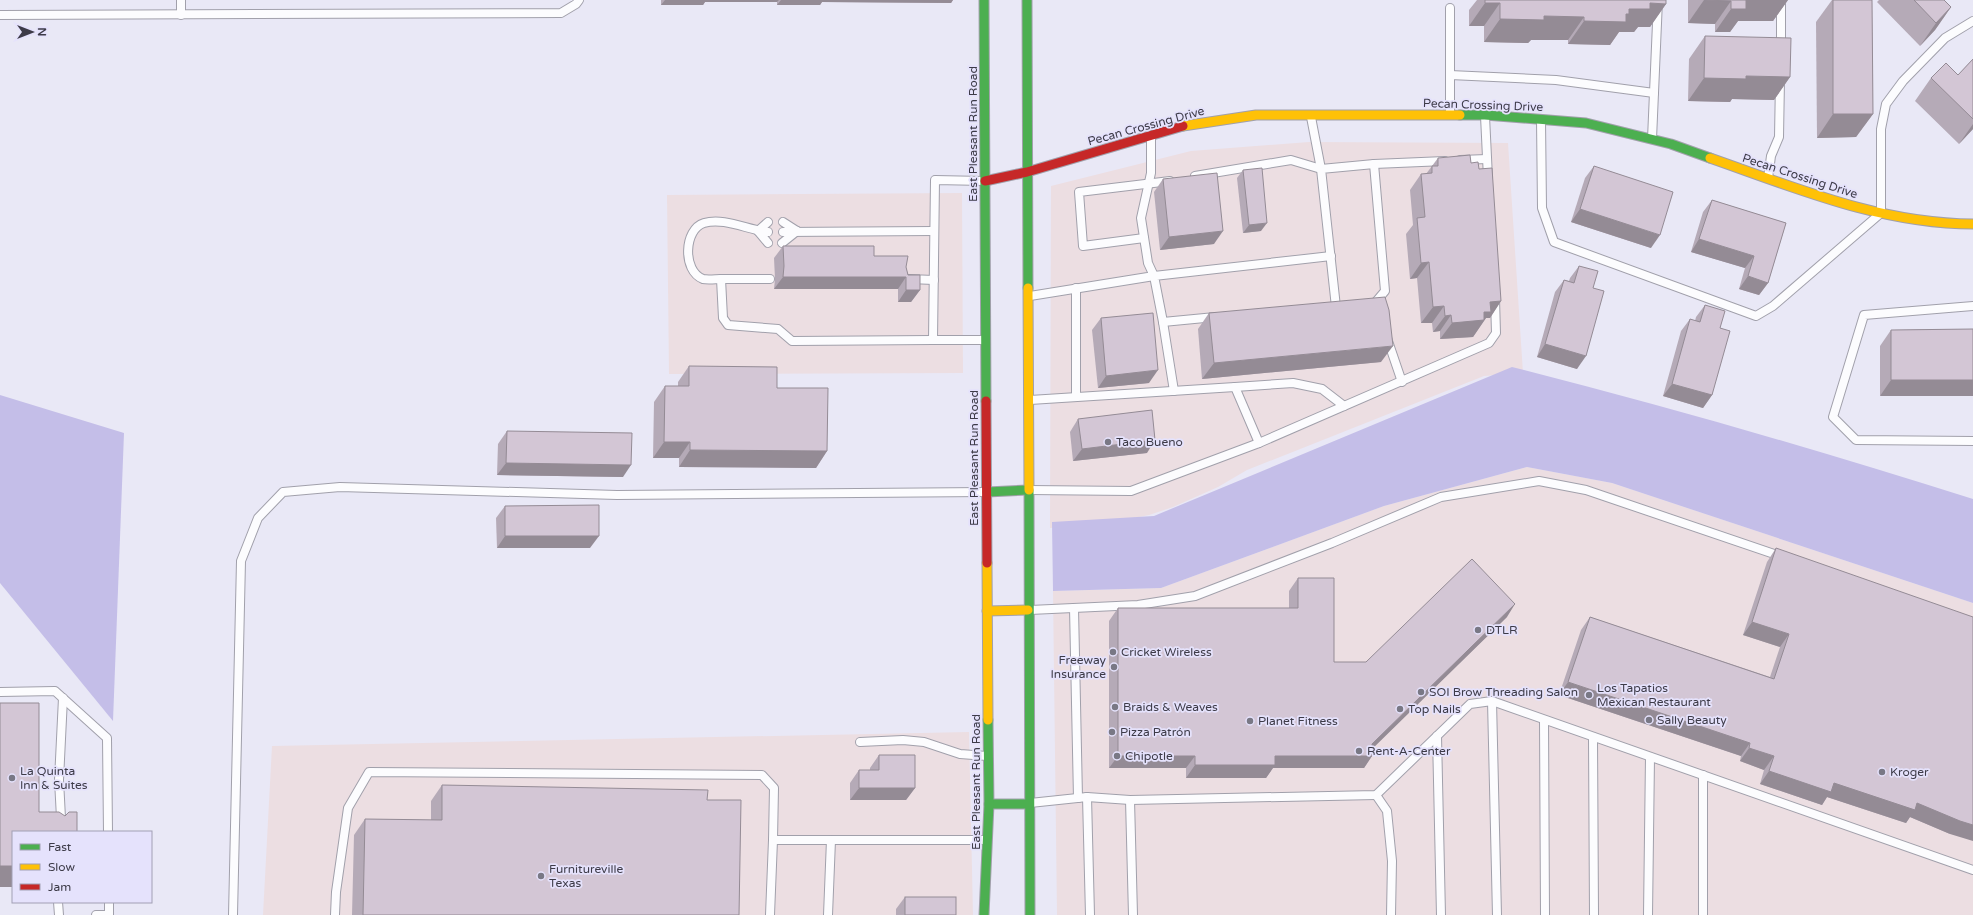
<svg xmlns="http://www.w3.org/2000/svg" width="1973" height="915" font-family="'Varela Round',sans-serif">
	<style>
		.commercial { fill: #ecdee2 }
		.forest { fill: #c4bee8 }
		.lines { fill: none; stroke-linecap: round; stroke-linejoin: round }
		.lane-casing { stroke: #a1a0ab; stroke-width: 10 }
		.fast-casing { stroke: #a1a0ab; stroke-width: 11 }
		.slow-casing { stroke: #a1a0ab; stroke-width: 11 }
		.jam-casing { stroke: #a1a0ab; stroke-width: 11 }
		.lane { stroke: #fcfcfe; stroke-width: 8 }
		.fast { stroke: #4caf50; stroke-width: 9 }
		.slow { stroke: #ffc107; stroke-width: 9 }
		.jam { stroke: #c62828; stroke-width: 9 }
		.wall { fill: #b5aab7 }
		.shaded-wall { fill: #948b95 }
		.building { fill: #d3c6d5; stroke: #948b95 }
		.poi-dot { fill: #797885; stroke: #e5e2fc; stroke-width: 1.5 }
		.labels { text-anchor: middle; stroke-width: 3.5; stroke-linejoin: round; paint-order: stroke }
		.street-label { font-size: 12px; fill: #3d3b48; stroke: #e5e2fc }
		.poi-label { font-size: 12px; fill: #3d3b48; stroke: #e5e2fc; text-anchor: start }
	</style>
	<rect width="100%" height="100%" fill="#e9e8f6"/>
	<g class="commercial">
		<polygon points="1309,142 1508,143 1523,373 1484,376 1247,470 1218,487 1173,507 1149,515 1100,525 1050,528 1051,186 1191,151"/>
		<polygon points="962,193 963,373 669,374 667,195"/>
		<polygon points="1527,467 1612,483 1973,603 1973,915 1057,915 1053,591 1161,588 1384,506"/>
		<polygon points="969,732 973,915 263,915 272,746"/>
	</g>
	<g class="forest">
		<path d="M1512,367C1667,406 1821,451 1973,499V603L1612,483L1527,467L1384,506L1161,588L1053,591L1052,522L1154,516Z"/>
		<polygon points="0,395 124,433 113,721 0,583"/>
	</g>
	<g class="lines">
		<g class="lane-casing">
			<g id="lane">
				<polyline points="181,0 181,15"/>
				<polyline points="0,15 561,13 576,4 579,0"/>
				<polyline points="1781,48 1781,0"/>
				<polyline points="1450,75 1556,80 1654,93"/>
				<polyline points="1450,113 1450,8"/>
				<polyline points="1485,116 1488,178"/>
				<polyline points="1541,120 1542,208 1554,242 1756,316 1773,306 1881,213 1881,129 1886,104 1903,81 1945,38 1973,21"/>
				<polyline points="1652,139 1658,0"/>
				<polyline points="1460,160 1487,159"/>
				<polyline points="1374,164 1445,161"/>
				<polyline points="1195,176 1291,160 1321,169 1311,117"/>
				<polyline points="1768,178 1771,156 1779,137 1780,80"/>
				<polyline points="984,181 935,180 933,340 984,340"/>
				<polyline points="783,222 797,231"/>
				<polyline points="758,231 768,243"/>
				<polyline points="758,231 768,222"/>
				<path d="M768,232C748,230 724,217 704,223C684,229 682,271 703,279C708,280 716,279 721,279L723,318L728,325L778,329L792,341L933,340"/>
				<polyline points="783,232 934,231"/>
				<polyline points="1144,238 1083,246 1079,192 1170,181"/>
				<polyline points="782,243 797,231"/>
				<polyline points="721,279 770,279"/>
				<polyline points="909,279 934,280"/>
				<polyline points="1076,288 1076,397"/>
				<polyline points="1030,296 1154,276 1148,263 1141,218 1151,173 1151,136"/>
				<polyline points="1973,306 1864,315 1833,417 1856,440 1973,441"/>
				<polyline points="1336,307 1321,169 1374,164 1385,291 1374,304"/>
				<polyline points="1215,317 1163,322 1154,276 1331,256"/>
				<polyline points="1163,322 1174,391"/>
				<polyline points="1387,338 1402,382"/>
				<polyline points="1235,387 1293,383 1322,389 1344,406"/>
				<polyline points="1030,400 1235,387 1259,443 1489,343 1496,333 1495,299"/>
				<polyline points="1029,490 1131,491 1259,443"/>
				<polyline points="1074,608 1078,798"/>
				<polyline points="1030,610 1138,605 1195,596 1332,543 1441,497 1539,481 1586,490 1783,557"/>
				<polyline points="0,692 55,691 107,738 108,832"/>
				<polyline points="63,698 59,780 61,818 68,832"/>
				<polyline points="1492,701 1497,915"/>
				<polyline points="1544,720 1545,915"/>
				<polyline points="1437,736 1441,915"/>
				<polyline points="1593,737 1594,915"/>
				<polyline points="860,742 903,740 924,742 960,754 987,756"/>
				<polyline points="1703,775 1703,915"/>
				<polyline points="1376,795 1387,811 1392,861 1391,915"/>
				<polyline points="1087,797 1090,915"/>
				<polyline points="1130,800 1133,915"/>
				<polyline points="1030,803 1087,797 1130,800 1376,795 1470,704 1492,701 1973,870"/>
				<polyline points="58,902 59,915"/>
				<polyline points="96,915 109,915 109,902"/>
				<polyline points="233,915 241,561 258,518 283,492 340,487 617,495 986,492"/>
				<polyline points="335,915 336,892 348,808 369,772 762,775 774,788 773,840"/>
				<polyline points="770,915 773,840 986,840"/>
				<polyline points="828,915 831,840"/>
				<polyline points="1648,915 1650,757"/>
			</g>
		</g>
		<g class="fast-casing">
			<g id="fast">
				<polyline points="984,0 986,401"/>
				<polyline points="1027,0 1028,288"/>
				<polyline points="1460,115 1485,115 1586,123 1671,144 1710,158"/>
				<polyline points="1029,490 1030,915"/>
				<polyline points="987,492 1028,490"/>
				<polyline points="989,804 1029,804"/>
				<polyline points="984,915 989,804 988,720"/>
			</g>
		</g>
		<g class="slow-casing">
			<g id="slow">
				<polyline points="1183,126 1256,115 1460,115"/>
				<path d="M1710,158C1796,188 1881,224 1973,224"/>
				<polyline points="1028,288 1029,490"/>
				<polyline points="987,563 988,720"/>
				<polyline points="987,611 1028,610"/>
			</g>
		</g>
		<g class="jam-casing">
			<g id="jam">
				<polyline points="985,181 1027,172 1183,126"/>
				<polyline points="986,401 987,563"/>
			</g>
		</g>
		<use href="#lane" class="lane"/>
		<use href="#fast" class="fast"/>
		<use href="#slow" class="slow"/>
		<use href="#jam" class="jam"/>
	</g>
	<g class="wall">
		<polygon points="661,0 953,0 951,3 822,2 820,5 777,5 777,2 705,2 703,5 661,5"/>
		<polygon points="1477,0 1666,0 1666,4 1650,27 1638,27 1634,32 1619,32 1610,45 1568,44 1568,40 1531,40 1528,43 1484,42 1484,26 1469,26 1469,10"/>
		<polygon points="1688,0 1788,0 1773,21 1738,21 1730,32 1715,32 1715,24 1688,23"/>
		<polygon points="1832,0 1872,0 1873,114 1856,137 1817,138 1816,22"/>
		<polygon points="1879,0 1944,0 1951,7 1935,30 1920,46 1877,2"/>
		<polygon points="1705,36 1790,77 1774,100 1732,99 1730,102 1688,101 1689,59"/>
		<polygon points="1973,59 1973,129 1959,144 1915,101 1931,78 1958,75"/>
		<polygon points="1438,158 1471,163 1479,169 1501,301 1490,318 1486,318 1473,337 1440,339 1440,331 1433,332 1432,323 1421,323 1417,278 1410,279 1406,234 1413,225 1410,190 1421,174 1426,174"/>
		<polygon points="1594,166 1651,248 1571,222 1585,178"/>
		<polygon points="1243,170 1261,231 1243,233 1237,178"/>
		<polygon points="1163,179 1214,244 1160,250 1154,192"/>
		<polygon points="1712,200 1786,223 1768,283 1759,295 1739,289 1745,268 1691,252 1703,212"/>
		<polygon points="783,246 874,256 906,267 908,275 920,290 911,302 898,302 898,289 774,289 775,279 774,258"/>
		<polygon points="1579,266 1593,288 1577,369 1537,357 1555,292 1564,280 1569,281 1570,278"/>
		<polygon points="1705,305 1720,328 1712,395 1703,408 1663,396 1681,331 1690,319 1695,321 1696,317"/>
		<polygon points="1209,313 1381,362 1202,379 1198,329"/>
		<polygon points="1101,318 1149,383 1098,388 1092,330"/>
		<polygon points="1973,329 1880,396 1880,346 1891,330"/>
		<polygon points="689,366 777,388 827,451 816,468 679,467 679,458 653,458 654,402 665,386 678,386 678,382"/>
		<polygon points="1078,419 1147,453 1073,461 1070,432"/>
		<polygon points="507,431 623,477 497,475 498,444"/>
		<polygon points="505,506 590,548 497,548 496,518"/>
		<polygon points="1776,548 1950,834 1910,817 1906,823 1827,797 1822,805 1760,784 1764,770 1740,761 1741,756 1559,695 1581,630 1590,617 1770,677 1780,647 1743,635 1767,562"/>
		<polygon points="1298,578 1334,662 1366,662 1507,617 1372,748 1372,756 1364,768 1273,768 1266,778 1186,778 1186,768 1109,768 1109,621 1118,608 1289,608 1289,591"/>
		<polygon points="879,755 915,788 906,800 850,800 850,783 859,770 870,770 870,768"/>
		<polygon points="442,785 707,800 739,915 352,915 354,835 365,819 431,820 431,801"/>
		<polygon points="905,897 956,915 896,915 896,909"/>
	</g>
	<g class="shaded-wall">
		<polygon points="665,0 779,0 777,2 705,2 703,5 661,5"/>
		<polygon points="781,0 953,0 951,3 822,2 820,5 777,5"/>
		<polygon points="1704,0 1731,1 1715,24 1688,23"/>
		<polygon points="1745,0 1788,0 1773,21 1738,21 1730,32 1715,32 1731,9"/>
		<polygon points="1485,3 1500,3 1484,26 1469,26"/>
		<polygon points="1650,3 1666,4 1650,27 1638,27 1634,32 1619,32 1610,45 1568,44 1584,21"/>
		<polygon points="1951,7 1935,30 1920,46 1936,23"/>
		<polygon points="1544,16 1584,17 1568,40 1531,40 1528,43 1484,42 1500,19"/>
		<polygon points="1746,76 1790,77 1774,100 1732,99 1730,102 1688,101 1704,78"/>
		<polygon points="1833,114 1873,114 1856,137 1817,138"/>
		<polygon points="1973,124 1973,129 1959,144"/>
		<polygon points="1580,209 1660,235 1651,248 1571,222"/>
		<polygon points="1267,223 1261,231 1243,233 1249,225"/>
		<polygon points="1223,231 1214,244 1160,250 1169,237"/>
		<polygon points="1699,239 1754,256 1745,268 1691,252"/>
		<polygon points="1429,262 1417,278 1410,279 1421,263"/>
		<polygon points="1748,276 1768,283 1759,295 1739,289"/>
		<polygon points="783,277 906,277 898,289 774,289"/>
		<polygon points="906,290 920,290 911,302 898,302"/>
		<polygon points="1501,301 1490,318 1486,318 1473,337 1440,339 1452,323 1490,302"/>
		<polygon points="1444,306 1432,323 1421,323 1433,307"/>
		<polygon points="1451,315 1440,331 1433,332 1445,316"/>
		<polygon points="1545,344 1586,356 1577,369 1537,357"/>
		<polygon points="1393,346 1381,362 1202,379 1214,363"/>
		<polygon points="1158,370 1149,383 1098,388 1106,376"/>
		<polygon points="1891,380 1973,380 1973,396 1880,396"/>
		<polygon points="1672,384 1712,395 1703,408 1663,396"/>
		<polygon points="1155,440 1147,453 1073,461 1082,449"/>
		<polygon points="664,442 690,442 679,458 653,458"/>
		<polygon points="690,450 827,451 816,468 679,467"/>
		<polygon points="506,463 631,465 623,477 497,475"/>
		<polygon points="505,536 599,536 590,548 497,548"/>
		<polygon points="1515,604 1507,617 1365,756 1372,756 1364,768 1273,768 1266,778 1186,778 1195,765 1372,744"/>
		<polygon points="1752,622 1789,634 1780,647 1743,635"/>
		<polygon points="1568,682 1750,743 1741,756 1559,695"/>
		<polygon points="1749,748 1774,756 1764,770 1740,761"/>
		<polygon points="1118,756 1195,756 1186,768 1109,768"/>
		<polygon points="1769,771 1834,783 1917,803 1973,825 1973,841 1950,834 1910,817 1906,823 1827,797 1822,805 1760,784"/>
		<polygon points="859,788 915,788 906,800 850,800"/>
		<rect x="0" y="866" width="13" height="21"/>
	</g>
	<g class="building">
		<polygon points="1485,0 1666,0 1666,4 1650,3 1650,9 1629,9 1629,14 1626,14 1626,22 1584,21 1584,17 1544,16 1544,20 1500,19 1500,3 1485,3"/>
		<polygon points="1704,0 1746,0 1746,9 1731,9 1731,1"/>
		<polygon points="1833,0 1872,0 1873,114 1833,114"/>
		<polygon points="1914,0 1944,0 1951,7 1936,23"/>
		<polygon points="1705,36 1791,38 1790,77 1746,76 1746,79 1704,78"/>
		<polygon points="1973,59 1973,119 1931,78 1946,63 1958,75"/>
		<polygon points="1470,155 1471,163 1478,162 1479,169 1492,168 1501,301 1490,302 1491,312 1484,312 1484,320 1452,323 1451,315 1445,316 1444,306 1433,307 1429,262 1421,263 1417,218 1425,217 1421,174 1432,173 1432,166 1438,166 1438,158"/>
		<polygon points="1594,166 1673,192 1660,235 1580,209"/>
		<polygon points="1262,168 1267,223 1249,225 1243,170"/>
		<polygon points="1217,173 1223,231 1169,237 1163,179"/>
		<polygon points="1712,200 1786,223 1768,283 1748,276 1754,256 1699,239"/>
		<polygon points="783,246 874,246 874,256 908,256 906,267 908,275 920,275 920,290 906,290 906,277 783,277 784,266"/>
		<polygon points="1579,266 1598,271 1593,288 1604,291 1586,356 1545,344 1564,280 1574,283"/>
		<polygon points="1385,297 1389,310 1393,346 1214,363 1209,313"/>
		<polygon points="1705,305 1725,311 1720,328 1730,331 1712,395 1672,384 1690,319 1700,322"/>
		<polygon points="1153,313 1158,370 1106,376 1101,318"/>
		<polygon points="1973,329 1973,380 1891,380 1891,330"/>
		<polygon points="689,366 777,367 777,388 828,388 827,451 690,450 690,442 664,442 665,386 689,386"/>
		<polygon points="1152,410 1155,440 1082,449 1078,419"/>
		<polygon points="507,431 632,433 631,465 506,463"/>
		<polygon points="599,505 599,536 505,536 505,506"/>
		<polygon points="1776,548 1973,617 1973,825 1960,821 1917,803 1915,810 1834,783 1831,792 1769,771 1774,756 1749,748 1750,743 1568,682 1590,617 1774,679 1789,634 1752,622"/>
		<polygon points="1472,559 1515,604 1372,744 1372,756 1275,756 1275,765 1195,765 1195,756 1118,756 1118,608 1298,608 1298,578 1334,578 1334,662 1366,662"/>
		<polygon points="0,703 39,703 39,812 59,812 65,816 69,812 77,812 77,832 13,832 13,866 0,866"/>
		<polygon points="879,755 915,755 915,788 859,788 859,770 879,770"/>
		<polygon points="442,785 708,790 707,800 741,800 739,915 363,915 365,819 442,820"/>
		<rect x="905" y="897" width="51" height="18"/>
	</g>
	<g class="poi-dot">
		<circle cx="1108" cy="442" r="4"/>
		<circle cx="1478" cy="630" r="4"/>
		<circle cx="1113" cy="652" r="4"/>
		<circle cx="1114" cy="667" r="4"/>
		<circle cx="1421" cy="692" r="4"/>
		<circle cx="1589" cy="695" r="4"/>
		<circle cx="1115" cy="707" r="4"/>
		<circle cx="1400" cy="709" r="4"/>
		<circle cx="1649" cy="720" r="4"/>
		<circle cx="1250" cy="721" r="4"/>
		<circle cx="1112" cy="732" r="4"/>
		<circle cx="1359" cy="751" r="4"/>
		<circle cx="1117" cy="756" r="4"/>
		<circle cx="1882" cy="772" r="4"/>
		<circle cx="12" cy="778" r="4"/>
		<circle cx="541" cy="876" r="4"/>
	</g>
	<g class="labels">
		<g class="street-label">
			<text transform="translate(1483 105) rotate(2)" y="4">Pecan Crossing Drive</text>
			<text transform="translate(1146 126) rotate(-15)" y="4">Pecan Crossing Drive</text>
			<text transform="translate(973 134) rotate(-90)" y="4">East Pleasant Run Road</text>
			<text transform="translate(1800 176) rotate(18)" y="4">Pecan Crossing Drive</text>
			<text transform="translate(974 458) rotate(-90)" y="4">East Pleasant Run Road</text>
			<text transform="translate(976 782) rotate(-90)" y="4">East Pleasant Run Road</text>
		</g>
		<g class="poi-label">
			<text x="1116" y="446">Taco Bueno</text>
			<text x="1486" y="634">DTLR</text>
			<text x="1121" y="656">Cricket Wireless</text>
			<text x="1106" y="664" text-anchor="end">Freeway<tspan x="1106" dy="14">Insurance</tspan></text>
			<text x="1597" y="692">Los Tapatios<tspan x="1597" dy="14">Mexican Restaurant</tspan></text>
			<text x="1429" y="696">SOI Brow Threading Salon</text>
			<text x="1123" y="711">Braids &amp; Weaves</text>
			<text x="1408" y="713">Top Nails</text>
			<text x="1657" y="724">Sally Beauty</text>
			<text x="1258" y="725">Planet Fitness</text>
			<text x="1120" y="736">Pizza Patrón</text>
			<text x="1367" y="755">Rent-A-Center</text>
			<text x="1125" y="760">Chipotle</text>
			<text x="20" y="775">La Quinta<tspan x="20" dy="14">Inn &amp; Suites</tspan></text>
			<text x="1890" y="776">Kroger</text>
			<text x="549" y="873">Furnitureville<tspan x="549" dy="14">Texas</tspan></text>
		</g>
	</g>
	<rect x="12" y="831" width="140" height="72" fill="#e5e2fc" stroke="#a29fb4"/>
	<rect x="20" y="844" width="20" height="6" fill="#4caf50" stroke="#a29fb4"/>
	<text x="48" y="851" font-size="12" fill="#3d3b48">Fast</text>
	<rect x="20" y="864" width="20" height="6" fill="#ffc107" stroke="#a29fb4"/>
	<text x="48" y="871" font-size="12" fill="#3d3b48">Slow</text>
	<rect x="20" y="884" width="20" height="6" fill="#c62828" stroke="#a29fb4"/>
	<text x="48" y="891" font-size="12" fill="#3d3b48">Jam</text>
	<g transform="translate(32 32) rotate(90)" stroke="#e5e2fc" stroke-width="3" paint-order="stroke">
	<path d="M0-3L7 15L0 10L-7 15Z" fill="#3d3b48"/>
	<text y="-6" font-size="11" font-weight="bold" text-anchor="middle" fill="#3d3b48">N</text>
	</g>
</svg>
